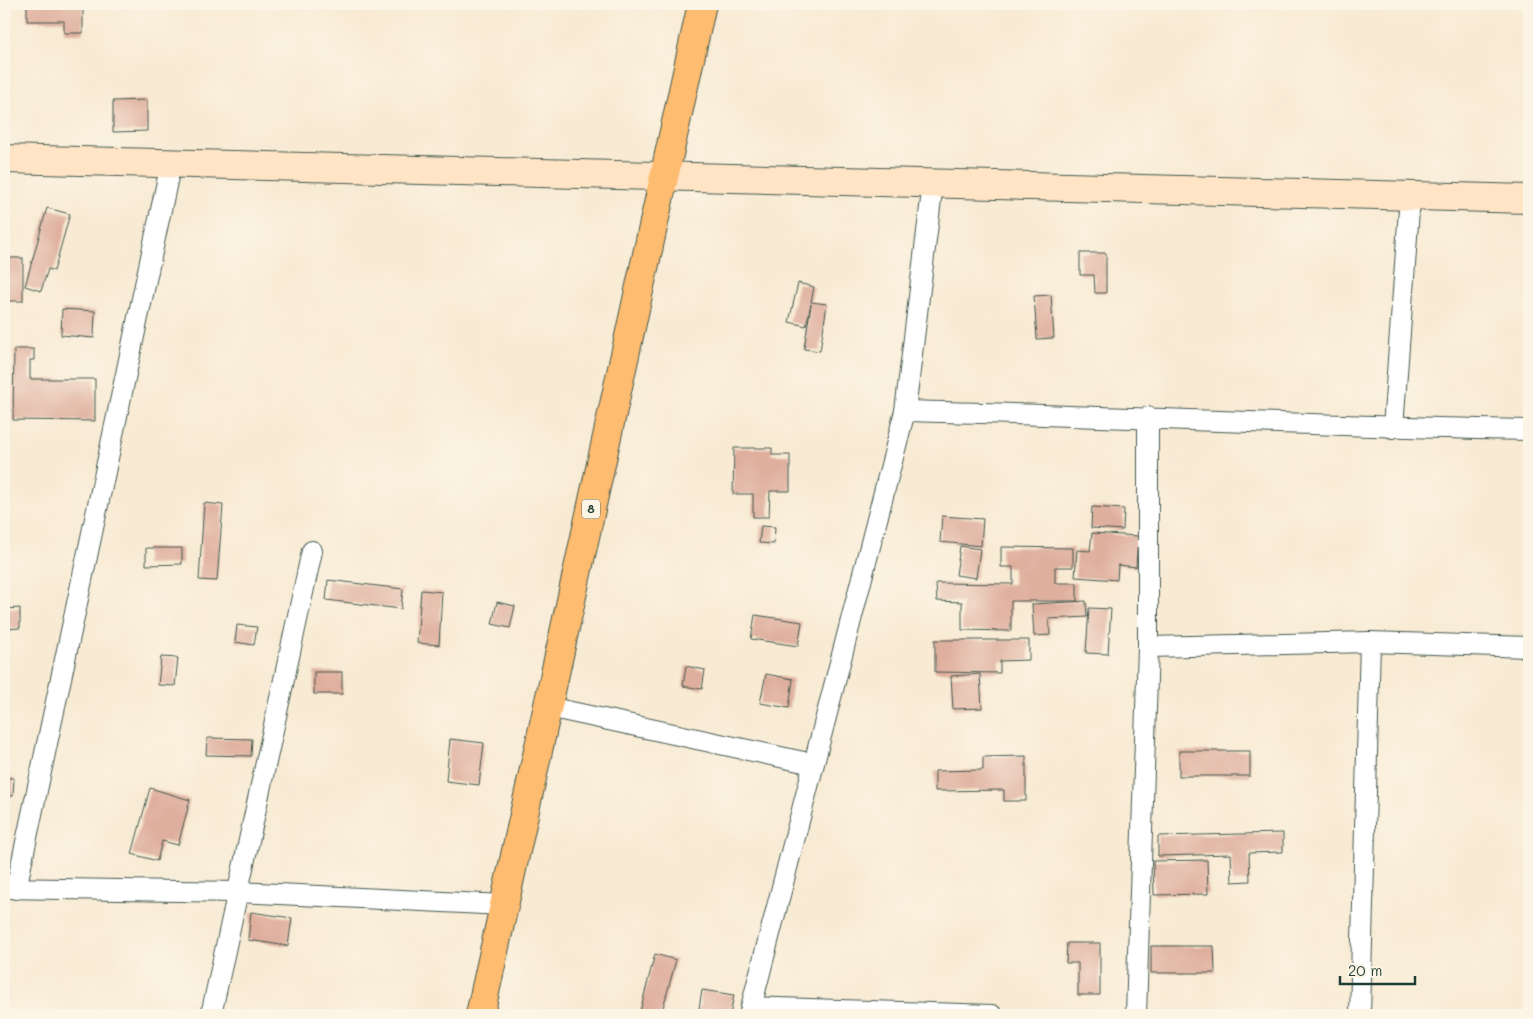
<svg xmlns="http://www.w3.org/2000/svg" width="1533" height="1019" font-family="Mali,sans-serif">
	<style>
		.building { fill: #dfaf9e }
		.lines { fill: none; stroke-linecap: round; stroke-linejoin: round }
		.street-casing { stroke: #40574c; stroke-width: 22 }
		.secondary-casing { stroke: #40574c; stroke-width: 30 }
		.primary-casing { stroke: #40574c; stroke-width: 30 }
		.street { stroke: #fff; stroke-width: 20 }
		.secondary { stroke: #ffe4c6; stroke-width: 28 }
		.primary { stroke: #febc70; stroke-width: 28 }
		.labels { text-anchor: middle; stroke-width: 4; stroke-linejoin: round; paint-order: stroke }
		.shield { fill: #fcf5e5; stroke: #617469; stroke-width: 1 }
		.shield-label { font-size: 12px; font-weight: bold; fill: #1f3d34 }
	</style>
	<rect width="100%" height="100%" fill="#fcf5e5"/>
	<filter id="ink" filterUnits="userSpaceOnUse"><feTurbulence type="fractalNoise" baseFrequency=".02" numOctaves="2"/><feDisplacementMap in="SourceGraphic" scale="10" xChannelSelector="R" yChannelSelector="G"/><feConvolveMatrix kernelMatrix="1 2 1 2 8 2 1 2 1" color-interpolation-filters="sRGB"/></filter>
	<filter id="wash" filterUnits="userSpaceOnUse"><feTurbulence type="fractalNoise" baseFrequency=".0096" numOctaves="4" result="noise"/><feDisplacementMap in="SourceGraphic" scale="20" xChannelSelector="R" yChannelSelector="G"/><feGaussianBlur stdDeviation="1.12" result="paint"/><feColorMatrix in="noise" values="0 0 0 0 0 0 0 0 0 0 0 0 0 0 0 0 0 1.4 0 .05"/><feComposite in="paint" operator="in"/></filter>
	<g filter="url(#wash)">
		<rect width="100%" height="100%" fill="#f8ead3"/>
		<g id="blocks">
			<g class="building">
				<polygon points="27,4 83,4 83,33 64,33 64,21 27,21"/>
				<polygon points="147,100 147,131 113,132 113,101"/>
				<polygon points="47,208 70,214 54,271 48,269 41,291 25,286"/>
				<polygon points="1080,253 1106,253 1106,293 1095,293 1094,275 1080,275"/>
				<rect x="4" y="258" width="19" height="43"/>
				<polygon points="798,283 814,287 811,302 827,304 820,351 804,349 811,304 806,326 789,322"/>
				<polygon points="1051,295 1054,338 1037,339 1034,296"/>
				<polygon points="62,309 95,311 94,338 61,335"/>
				<polygon points="14,349 34,349 34,360 30,360 30,379 95,379 95,421 13,420"/>
				<polygon points="734,448 772,448 772,455 790,455 790,491 770,491 769,517 753,517 753,494 733,494"/>
				<polygon points="204,503 223,505 217,581 199,580"/>
				<polygon points="1092,507 1124,509 1123,530 1091,528"/>
				<polygon points="942,516 983,519 981,546 940,542"/>
				<polygon points="761,526 775,527 774,544 759,543"/>
				<polygon points="1092,533 1138,536 1136,567 1118,565 1117,580 1075,577 1077,550 1090,551"/>
				<polygon points="960,546 980,549 976,578 956,575"/>
				<polygon points="1001,547 1073,548 1073,567 1055,567 1055,583 1077,583 1077,601 1011,601 1011,631 962,630 962,602 937,601 936,583 1013,584 1013,567 1001,567"/>
				<polygon points="146,548 182,548 182,564 146,565"/>
				<polygon points="328,580 403,589 401,609 326,600"/>
				<polygon points="421,590 442,592 439,645 417,643"/>
				<polygon points="1086,601 1087,617 1049,619 1050,635 1034,636 1032,604"/>
				<polygon points="497,602 515,606 510,628 492,624"/>
				<polygon points="20,608 20,628 4,629 4,609"/>
				<polygon points="1089,608 1111,609 1108,654 1086,653"/>
				<polygon points="755,615 802,622 798,646 751,639"/>
				<polygon points="237,625 257,627 254,645 235,642"/>
				<polygon points="935,640 1029,640 1029,660 1000,661 1000,673 935,672"/>
				<polygon points="161,657 178,658 175,686 158,685"/>
				<polygon points="686,666 705,670 702,689 683,686"/>
				<rect x="314" y="672" width="28" height="22"/>
				<polygon points="766,674 793,679 789,708 760,703"/>
				<polygon points="980,674 982,708 953,709 951,676"/>
				<polygon points="207,738 252,739 251,756 206,755"/>
				<polygon points="450,739 484,743 479,785 446,781"/>
				<rect x="1179" y="751" width="71" height="25"/>
				<polygon points="1026,756 1026,801 1004,801 1004,790 935,791 935,771 983,770 983,757"/>
				<polygon points="4,778 14,778 13,796 4,796"/>
				<polygon points="150,788 190,800 178,845 162,841 157,861 132,854"/>
				<polygon points="1283,833 1283,852 1249,853 1250,881 1232,882 1231,854 1158,856 1158,836"/>
				<polygon points="1207,860 1208,894 1154,895 1153,861"/>
				<polygon points="251,912 292,918 288,946 248,940"/>
				<polygon points="1067,943 1100,943 1100,995 1078,995 1078,963 1066,963"/>
				<polygon points="1151,946 1214,946 1215,973 1151,973"/>
				<polygon points="655,954 676,960 661,1015 639,1015"/>
				<polygon points="4,955 6,955 7,1003 4,1003"/>
				<polygon points="702,990 734,995 730,1015 698,1015"/>
			</g>
		</g>
	</g>
	<g filter="url(#ink)">
		<use href="#blocks" fill-opacity="0" stroke="#40574c" stroke-width="1"/>
		<g class="lines">
			<g class="street-casing">
				<g id="street">
					<path d="M905,411C1113,416 1321,426 1529,430"/>
					<polyline points="1393,428 1410,196"/>
					<polyline points="1148,647 1370,642 1529,647"/>
					<polyline points="548,707 813,764"/>
					<polyline points="4,888 237,892 504,905"/>
					<polyline points="16,889 171,163"/>
					<polyline points="751,1007 992,1015"/>
					<polyline points="211,1015 312,551"/>
					<polyline points="749,1015 905,411 933,183"/>
					<polyline points="1136,1015 1148,647 1148,417"/>
					<polyline points="1360,1015 1370,642"/>
				</g>
			</g>
			<g class="secondary-casing">
				<polyline id="secondary" points="4,159 1529,199"/>
			</g>
			<g class="primary-casing">
				<polyline id="primary" points="480,1015 702,4"/>
			</g>
			<use href="#street" class="street"/>
			<use href="#secondary" class="secondary"/>
			<use href="#primary" class="primary"/>
		</g>
	</g>
	<g class="labels">
		<rect class="shield" x="582" y="499.5" width="18" height="19" rx="4"/>
		<g class="shield-label">
			<text x="591" y="513">8</text>
		</g>
	</g>
	<rect width="1533" height="1019" fill="none" stroke="#fcf5e5" stroke-width="20"/>
	<path d="M1340 976v8h75v-8" fill="none" stroke="#1f3d34" stroke-width="2.5"/>
	<text x="1348" y="976" font-size="15" fill="#1f3d34" stroke="#fcf5e5" stroke-width="4" paint-order="stroke">20 m</text>
</svg>
